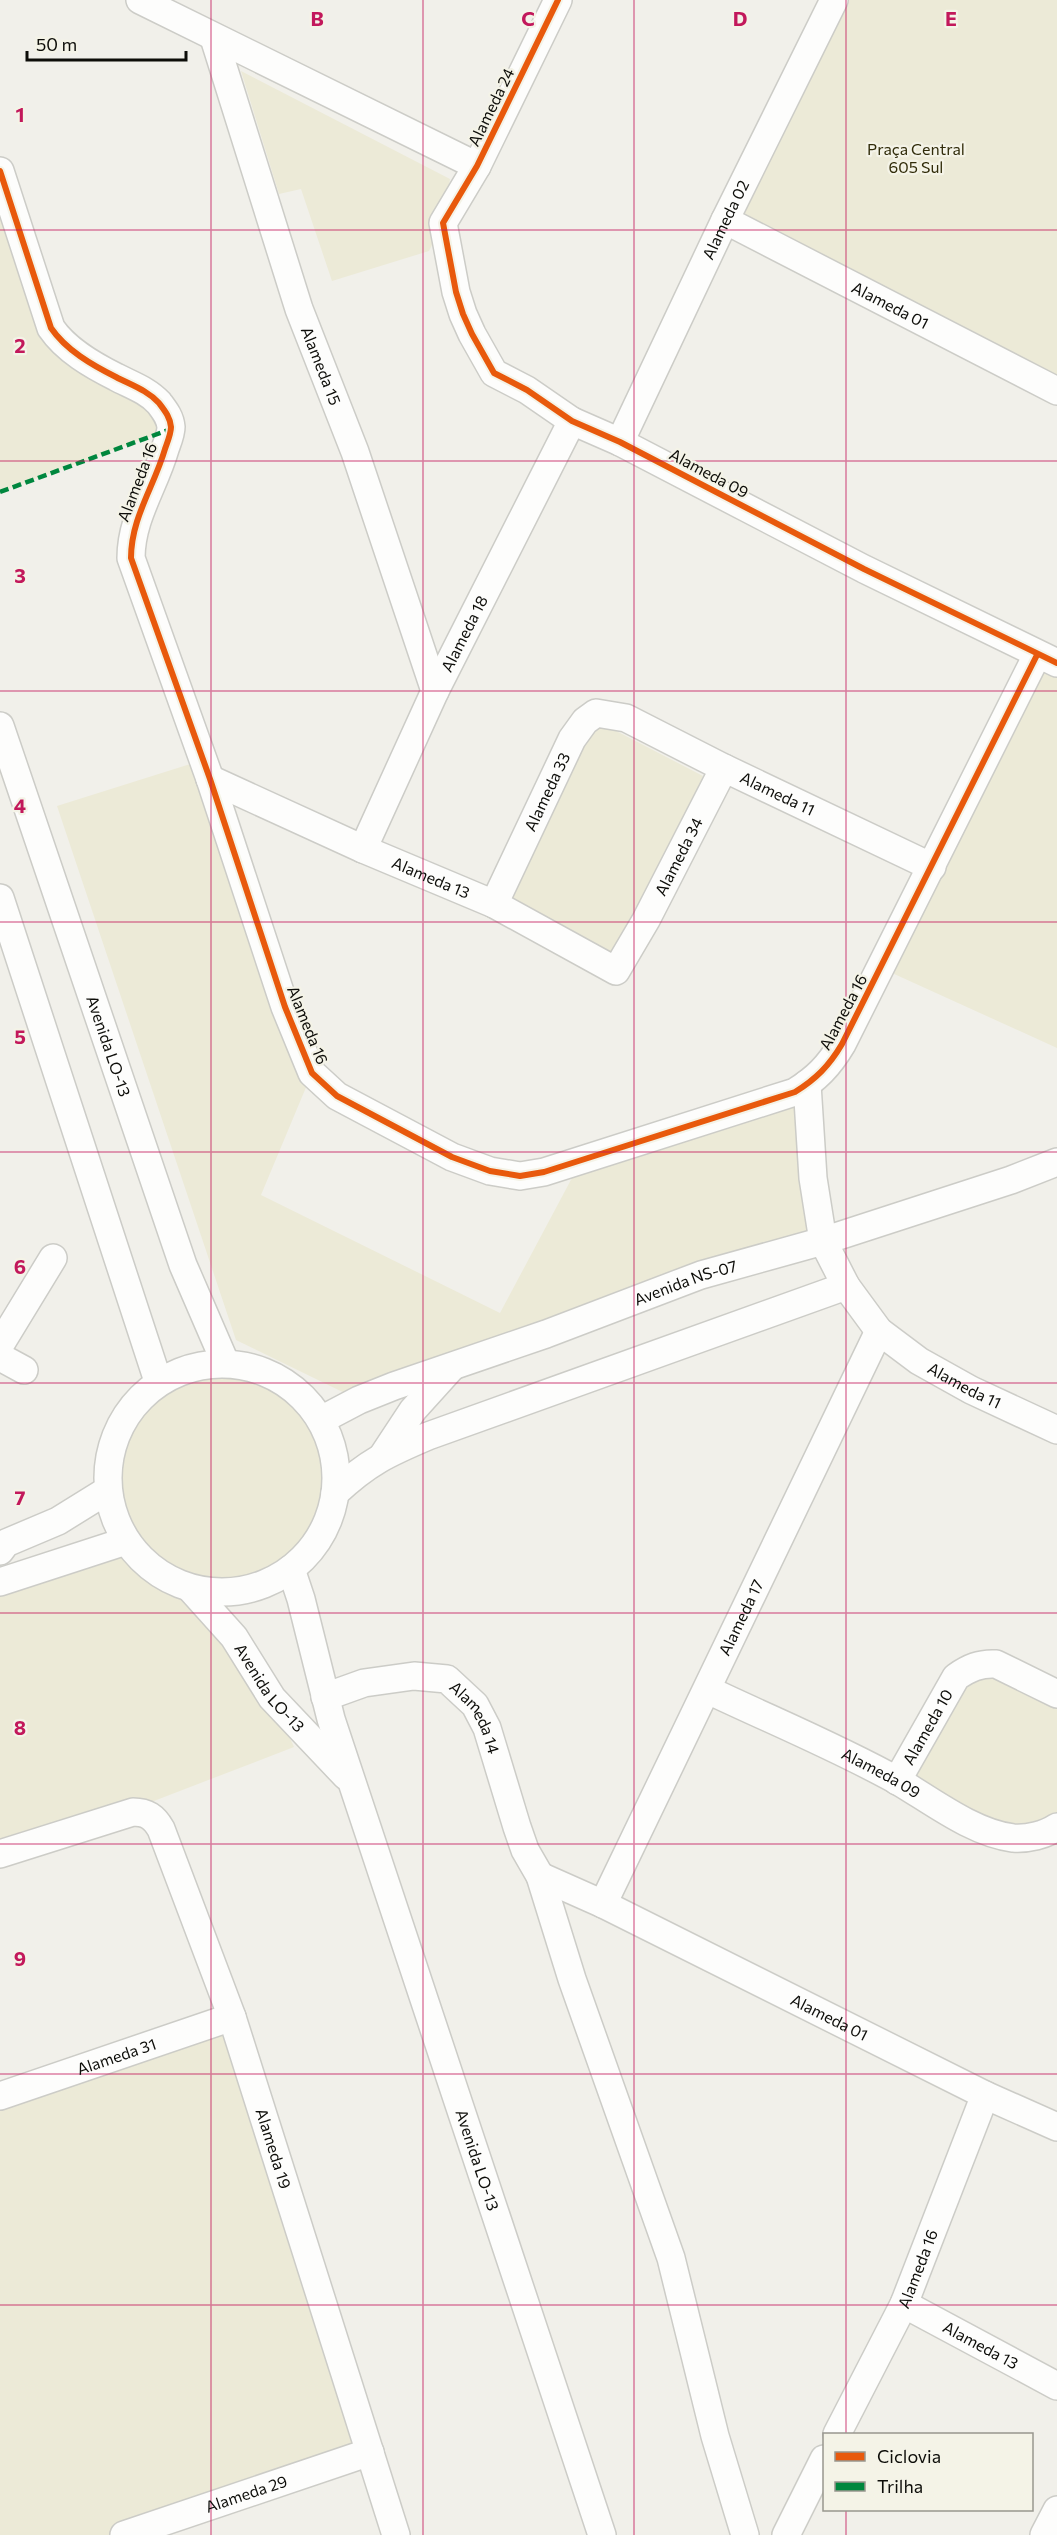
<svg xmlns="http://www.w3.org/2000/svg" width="1057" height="2535" font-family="Commissioner,sans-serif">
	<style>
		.green { fill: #ecead7 }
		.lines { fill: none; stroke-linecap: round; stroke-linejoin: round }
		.minor-casing { stroke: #ccccc7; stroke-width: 30 }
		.minor { stroke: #fdfdfc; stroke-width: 27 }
		.quiet { stroke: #00873e; stroke-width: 4.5; stroke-dasharray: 9 4.5; stroke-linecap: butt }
		.cycleway-casing { stroke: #f4f3e7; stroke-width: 10 }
		.cycleway { stroke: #e8590c; stroke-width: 6 }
		.grid { fill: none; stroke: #c2185b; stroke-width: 1.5; stroke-opacity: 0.55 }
		.labels { text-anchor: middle; stroke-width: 4.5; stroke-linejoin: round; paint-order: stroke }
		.street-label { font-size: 16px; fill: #0d0d09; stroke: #f4f3e7 }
		.park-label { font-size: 16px; fill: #312c0a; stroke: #f4f3e7 }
		.grid-label { font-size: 20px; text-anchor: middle; font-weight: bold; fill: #c2185b; stroke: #f4f3e7; stroke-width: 4.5; stroke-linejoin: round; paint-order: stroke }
	</style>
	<rect width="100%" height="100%" fill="#f1f0ea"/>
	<g class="green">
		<polygon points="837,0 1057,0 1057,391 725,220"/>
		<polygon points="241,71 450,179 443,223 429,251 332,281 301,189 279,194"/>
		<polygon points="0,171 45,315 171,429 0,492"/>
		<polygon points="1037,655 1057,663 1057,1048 881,968"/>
		<polygon points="595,720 703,776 612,969 504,905"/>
		<polygon points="203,760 312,1073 261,1195 500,1313 581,1161 807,1084 823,1241 359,1400 236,1340 57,806"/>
		<path d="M225,1362L263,1370L296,1390L321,1420L336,1467L333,1500L317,1541L291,1569L237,1592L191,1588L272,1698L294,1747L102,1821L0,1854V1577L126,1541C118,1524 109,1507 108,1489C105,1442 133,1385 180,1370C194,1366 211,1365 225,1362Z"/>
		<polygon points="970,1668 1057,1694 1057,1824 1013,1838 897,1781"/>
		<polygon points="232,2017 370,2452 123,2535 0,2535 0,2096"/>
	</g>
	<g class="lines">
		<g class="minor-casing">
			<g id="minor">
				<polyline points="140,0 477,166"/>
				<polyline points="558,0 477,166 443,223 456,292 463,314 472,334 494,373 527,390 572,421 620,442 864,569 1057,663"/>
				<path id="s1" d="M214,38L299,309L355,452L435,691"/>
				<path d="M0,171L51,328C66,350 92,365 116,377C131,385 147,390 159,403C165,411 170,417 171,427C171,434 167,443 165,449C154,487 131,518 131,558L210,779L285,1007L312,1073L337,1096L452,1157L490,1171L520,1176L544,1172L795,1092C816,1079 829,1066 842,1044L1037,655"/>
				<path id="s2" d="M725,220L1057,391"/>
				<path id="s3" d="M620,442L725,220L834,0"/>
				<path id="s4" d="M0,726L183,1265L225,1362"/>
				<path id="s5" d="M210,779L363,849L494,904L616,971L646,920L724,768"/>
				<path id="s6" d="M363,849L435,691L572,421"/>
				<polyline points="0,898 158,1381"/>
				<path id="s7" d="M494,904L572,739L585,721L596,713L626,718L724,768L932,867"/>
				<path id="s8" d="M807,1084L813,1178L823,1241L846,1286L879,1331L919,1361L971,1390L1057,1430"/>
				<polyline points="0,1345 53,1258"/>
				<polyline points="0,1357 24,1370"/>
				<circle cx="222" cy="1478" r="114"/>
				<path id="s9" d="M321,1420L359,1400L394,1386L546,1334L701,1275L823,1241L1011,1180L1057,1162"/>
				<polyline points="384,1454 413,1410 451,1368"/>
				<path d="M335,1493C368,1462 388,1453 428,1436L846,1286"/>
				<polyline points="0,1551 6,1543 58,1521 108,1490"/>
				<path id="s10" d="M291,1569L301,1599L331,1719L602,2535"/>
				<polyline points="0,1582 126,1541"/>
				<path id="s11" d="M190,1588L234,1637L272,1698L346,1776"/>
				<path id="s12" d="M708,1690C771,1720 837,1747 898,1781C932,1801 973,1833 1013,1838C1028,1839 1045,1835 1057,1827"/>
				<path id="s13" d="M325,1697L364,1683L414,1676L447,1679L475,1705L487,1728L517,1827L525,1850L540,1876L572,1979L671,2258L715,2436L745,2535"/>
				<path id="s14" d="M897,1781L956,1677C969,1668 980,1663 996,1664L1057,1694"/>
				<path id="s15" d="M0,1854L133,1812C147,1812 154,1817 161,1829L232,2017L396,2535"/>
				<path id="s16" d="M540,1876L603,1904L985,2095L1057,2127"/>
				<path id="s17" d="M603,1904L879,1331"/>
				<path id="s18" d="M0,2096L232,2017"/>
				<path id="s19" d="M904,2304L1057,2386"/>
				<path id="s20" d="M837,2434L904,2304L985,2095"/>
				<path id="s21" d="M124,2535L370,2452"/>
				<polyline points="786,2535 824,2459"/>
				<polyline points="1044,2535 1057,2510"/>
			</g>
		</g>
		<use href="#minor" class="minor"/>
		<polyline class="quiet" points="0,492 171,429"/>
		<g class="cycleway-casing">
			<g id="cycleway">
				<polyline points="558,0 477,166 443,223 456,292 463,314 472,334 494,373 527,390 572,421 620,442 864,569 1057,663"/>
				<path d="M0,171L51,328C66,350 92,365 116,377C131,385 147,390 159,403C165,411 170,417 171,427C171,434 167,443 165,449C154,487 131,518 131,558L210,779L285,1007L312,1073L337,1096L452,1157L490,1171L520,1176L544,1172L795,1092C816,1079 829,1066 842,1044L1037,655"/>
			</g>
		</g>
		<use href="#cycleway" class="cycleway"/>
	</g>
	<path class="grid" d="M211,0V2535M423,0V2535M634,0V2535M846,0V2434M0,230H1057M0,461H1057M0,691H1057M0,922H1057M0,1152H1057M0,1383H1057M0,1613H1057M0,1844H1057M0,2074H1057M0,2305H1057M846,2510V2535"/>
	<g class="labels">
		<g class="street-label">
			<text transform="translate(491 107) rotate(-64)" y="6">Alameda 24</text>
			<text dy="6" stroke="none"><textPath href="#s3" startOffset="246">Alameda 02</textPath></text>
			<text dy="6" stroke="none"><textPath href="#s2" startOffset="186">Alameda 01</textPath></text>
			<text dy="6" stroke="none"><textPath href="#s1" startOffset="345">Alameda 15</textPath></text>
			<text transform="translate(709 473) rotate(28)" y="6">Alameda 09</text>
			<text transform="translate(137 482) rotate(-69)" y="6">Alameda 16</text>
			<text dy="6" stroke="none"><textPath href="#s6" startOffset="238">Alameda 18</textPath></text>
			<text dy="6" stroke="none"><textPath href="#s7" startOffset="124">Alameda 33</textPath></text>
			<text dy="6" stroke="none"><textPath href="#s7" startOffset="418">Alameda 11</textPath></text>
			<text dy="6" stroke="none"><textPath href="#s5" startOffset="580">Alameda 34</textPath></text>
			<text dy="6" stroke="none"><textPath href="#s5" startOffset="242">Alameda 13</textPath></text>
			<text transform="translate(843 1012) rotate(-62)" y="6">Alameda 16</text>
			<text transform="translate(308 1025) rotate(68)" y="6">Alameda 16</text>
			<text dy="6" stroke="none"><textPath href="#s4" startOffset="338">Avenida LO-13</textPath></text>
			<text dy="6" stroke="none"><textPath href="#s9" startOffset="390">Avenida NS-07</textPath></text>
			<text dy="6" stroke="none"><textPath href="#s8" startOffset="366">Alameda 11</textPath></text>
			<text dy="6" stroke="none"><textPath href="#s17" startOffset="318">Alameda 17</textPath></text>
			<text dy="6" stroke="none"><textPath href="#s11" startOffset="128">Avenida LO-13</textPath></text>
			<text dy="6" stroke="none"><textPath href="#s13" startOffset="174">Alameda 14</textPath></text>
			<text dy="6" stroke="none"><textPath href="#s14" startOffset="62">Alameda 10</textPath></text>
			<text dy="6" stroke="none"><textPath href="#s12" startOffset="192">Alameda 09</textPath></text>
			<text dy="6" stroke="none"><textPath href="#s16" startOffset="322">Alameda 01</textPath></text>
			<text dy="6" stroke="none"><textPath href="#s18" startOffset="123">Alameda 31</textPath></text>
			<text dy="6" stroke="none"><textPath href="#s15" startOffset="513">Alameda 19</textPath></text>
			<text dy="6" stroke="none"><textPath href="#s10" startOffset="620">Avenida LO-13</textPath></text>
			<text dy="6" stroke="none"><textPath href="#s20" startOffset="184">Alameda 16</textPath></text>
			<text dy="6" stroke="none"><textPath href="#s19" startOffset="87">Alameda 13</textPath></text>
			<text dy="6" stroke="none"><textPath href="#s21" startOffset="129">Alameda 29</textPath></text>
		</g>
		<g class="park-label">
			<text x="916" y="155">Praça Central<tspan x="916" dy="18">605 Sul</tspan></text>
		</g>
	</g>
	<g class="grid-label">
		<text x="317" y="26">B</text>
		<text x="528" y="26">C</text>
		<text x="740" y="26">D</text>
		<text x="951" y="26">E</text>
		<text x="20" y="122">1</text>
		<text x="20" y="353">2</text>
		<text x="20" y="583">3</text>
		<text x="20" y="813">4</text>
		<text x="20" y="1044">5</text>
		<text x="20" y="1274">6</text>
		<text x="20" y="1505">7</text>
		<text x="20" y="1735">8</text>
		<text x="20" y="1966">9</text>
	</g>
	<rect x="823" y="2433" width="210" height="78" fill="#f4f3e7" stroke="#98978e" stroke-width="1.5"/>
	<rect x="835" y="2452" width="30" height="9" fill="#e8590c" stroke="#98978e" stroke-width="1.5"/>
	<text x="877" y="2463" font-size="18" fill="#0d0d09">Ciclovia</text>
	<rect x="835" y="2482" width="30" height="9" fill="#00873e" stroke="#98978e" stroke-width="1.5"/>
	<text x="877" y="2493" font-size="18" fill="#0d0d09">Trilha</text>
	<path d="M27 51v9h159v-9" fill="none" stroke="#0d0d09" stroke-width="3"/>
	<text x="36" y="51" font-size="18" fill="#0d0d09" stroke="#f4f3e7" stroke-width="4.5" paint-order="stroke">50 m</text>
</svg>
